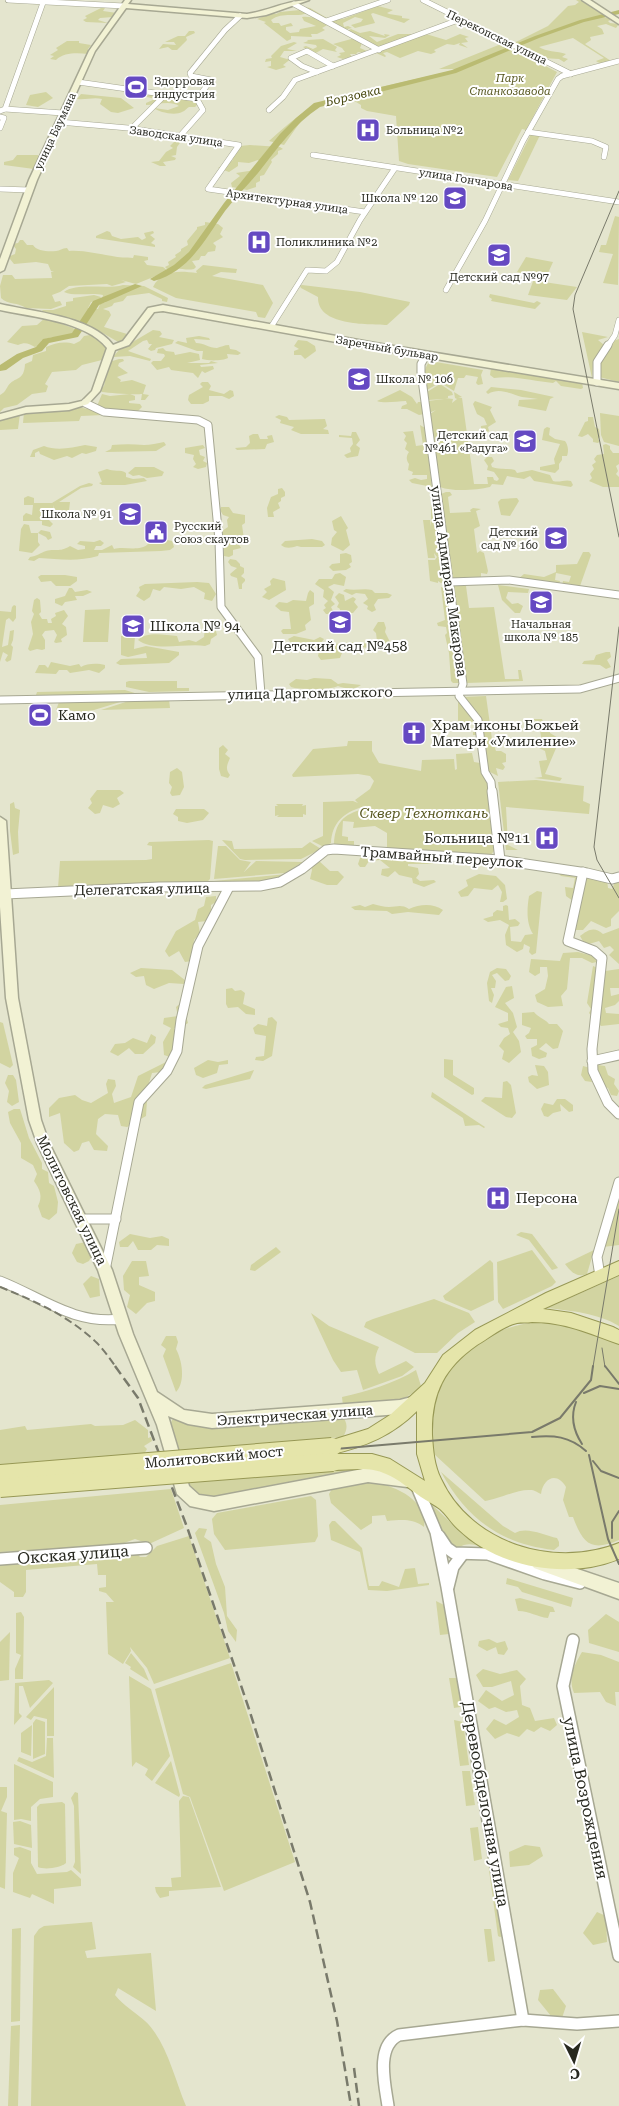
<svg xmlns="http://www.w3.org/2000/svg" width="619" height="2106" font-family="'Roboto Serif',serif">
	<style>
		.green { fill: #d2d4a1 }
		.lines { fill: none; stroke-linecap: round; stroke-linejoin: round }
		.river { fill: #babb72; fill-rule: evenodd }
		.street-far3-casing { stroke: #a7a893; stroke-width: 6 }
		.street-far2-casing { stroke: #a7a893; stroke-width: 9 }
		.street-far1-casing { stroke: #a7a893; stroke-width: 11 }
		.street-casing { stroke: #a7a893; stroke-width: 14 }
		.secondary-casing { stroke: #a7a893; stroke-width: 3 }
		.primary-casing { stroke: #979855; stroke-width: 2 }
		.street-far3 { stroke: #fff; stroke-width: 5 }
		.street-far2 { stroke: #fff; stroke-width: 7 }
		.street-far1 { stroke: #fff; stroke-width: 9 }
		.street { stroke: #fff; stroke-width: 11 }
		.secondary { fill: #f2f2d4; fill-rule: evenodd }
		.primary { fill: #e5e5aa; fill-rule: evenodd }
		.tram-far1 { stroke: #797a6b; stroke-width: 1 }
		.tram { stroke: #797a6b; stroke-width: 2 }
		.rail-far1 { stroke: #797a6b; stroke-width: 2; stroke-dasharray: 8 4; stroke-linecap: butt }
		.rail { stroke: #797a6b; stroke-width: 2.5; stroke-dasharray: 10 5; stroke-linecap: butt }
		.primary-bridge-casing { stroke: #979855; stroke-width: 20; stroke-linecap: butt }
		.primary-bridge { stroke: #e5e5aa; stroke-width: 18 }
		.labels { text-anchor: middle; stroke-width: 4; stroke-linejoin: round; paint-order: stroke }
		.far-street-label { font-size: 11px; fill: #282920; stroke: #fff }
		.far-park-label { font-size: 11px; font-style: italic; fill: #575720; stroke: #fff }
		.far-poi-label { font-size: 11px; fill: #282920; stroke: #fff; text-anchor: start }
		.far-water-label { font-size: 12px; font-style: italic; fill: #45450b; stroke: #fff }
		.street-label { font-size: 14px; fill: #282920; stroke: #fff }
		.poi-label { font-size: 14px; fill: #282920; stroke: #fff; text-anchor: start }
		.park-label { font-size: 14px; font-style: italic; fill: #575720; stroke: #fff }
		.near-street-label { font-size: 16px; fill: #282920; stroke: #fff }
	</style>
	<rect width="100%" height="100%" fill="#e4e5ce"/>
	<g class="green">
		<path d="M576,0H580L602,14V17L610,18L611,20L608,21L610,23L619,24L616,28L606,24L597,26L602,29L604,34L590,37L591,40L585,44L611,61L601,64L596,61L604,58L573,38L539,47C546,52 557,51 566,54L562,57L568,59L564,62L559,59L543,58L528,50L531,48H524L521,44L514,43L548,26L568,6L575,5L579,2Z"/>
		<polygon points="378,6 393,10 387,13 389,14 402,16 402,18 410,19 404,23 373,13 371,14 375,23 355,28 351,25 361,22 363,19 355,17 343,23 344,27 348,26 352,28 344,30 304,7 310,8 332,21 339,18 343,19"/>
		<polygon points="103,7 105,8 103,11 117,13 113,17 100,18 98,20 108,23 86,22 83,20 87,18 85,16"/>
		<path d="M300,10L307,13C297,18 283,11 271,20L273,23H279L281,26L291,23L293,26L286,27V30L290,33L299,32L300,29L316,26L304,21L302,17C312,16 320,20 329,24L322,28L325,30L317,34H311L312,37L291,36V39L287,41L264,23L266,22L257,19L272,13L276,14L280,12Z"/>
		<polygon points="351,29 360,33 370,31 385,36 384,34 390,35 385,38 369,36 377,42 398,34 426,34 446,40 460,34 469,37 465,38 468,42 461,43 468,48 459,45 460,43 454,45 447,44 434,50 436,52 431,54 418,51 400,58 387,52 383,53 386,56 385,57 376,53 386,49 376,47 347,31"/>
		<polygon points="189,31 194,31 195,33 186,37 187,40 177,50 172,50 168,47 159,49 163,44 176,45 174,42 165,42 178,36 185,36"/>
		<polygon points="355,38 362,43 360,48 367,51 364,53 358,52 356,54 350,54 352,57 343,59 337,57 341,55 339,53 345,52 342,48 333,44"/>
		<polygon points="323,39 337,47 335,50 337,52 323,49 314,54 303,47 306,46 313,49 317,47 316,45 303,43 308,41 307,40"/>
		<path d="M67,41H79V43L91,45L88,49V54C78,53 64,52 56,60L50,59L54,56L50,55L58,50L56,48Z"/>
		<polygon points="294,42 297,43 287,49 297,51 284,51 280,57 287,59 292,58 283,65 286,67 276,70 267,67 271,66 271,61 265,62 266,59 272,58 271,56 281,46"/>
		<path d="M501,44L537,58L536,61L557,72L526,130L522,129L497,177L408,164L399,161L396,116L367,111L361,108V105L351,99L320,105L308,111L284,145L269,141C288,124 304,109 328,99L451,71L455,69H439Z"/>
		<polygon points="46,92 53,98 38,107 26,105 30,95"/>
		<path d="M139,92L195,100L198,104L195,107H189C187,108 185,111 182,112C175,116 158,112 154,108L168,110L179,106C170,100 157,105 146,105V103L155,99L135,94Z"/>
		<path d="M81,94L121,98L134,108L118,113L111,112L100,104L102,99C94,97 86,100 77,99Z"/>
		<polygon points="531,134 540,135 518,181 508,180"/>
		<polygon points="176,140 182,140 177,147 176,155 171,156 176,158 175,160 163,162 166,166 160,166 151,162 159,161 166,152 173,148 170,146"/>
		<polygon points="250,145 280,147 283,149 278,151 278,154 271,160 272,162 264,175 260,176 260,181 256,183 256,187 247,190 232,187 231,183 240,176 236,173 255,170 261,163 258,160 249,163 238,162 238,166 229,172 218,168 233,160 232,158 240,146"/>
		<polygon points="17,155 38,155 40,158 37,161 37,167 34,169 4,165 4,162 13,160"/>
		<polygon points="615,216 619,217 618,285 603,283 613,254 599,252 601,245 606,245"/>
		<path d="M205,222L218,224L223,228L220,234L223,237L213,243L216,246L215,251L208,252L205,256H201L199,260L192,261L196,267L194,269C184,271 178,266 168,270L165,267L169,265L168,262L176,257L175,255L181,251V249L188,245L187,241L197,229V227L205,225Z"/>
		<polygon points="107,231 110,232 112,236 121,239 138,237 142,240 146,238 144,233 153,231 154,233 150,235 155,239 151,243 155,245 155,247 96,238 96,236"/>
		<path d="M20,240H23L27,245H33C36,251 49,252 56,251C60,251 62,248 67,248L69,251C84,250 97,254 112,256C119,258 126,257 133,258L134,255L148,257V260L144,261L147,265L163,267L168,271L136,284L121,280L126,282L112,286L107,284L69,286L60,292L52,295L55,302L60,301L62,305L51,309L26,308C18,302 8,305 1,298L0,286L3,275H12L15,279L52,278L51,272H54L51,271L48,264L36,262L14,264L10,259V256L15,254L16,249L12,244L18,243Z"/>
		<polygon points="526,257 553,262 544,282 577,287 567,300 528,295 535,276 517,272"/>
		<path d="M203,265L237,269L236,273L221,272L212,276L263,285L273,303L265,318L258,317L256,312L176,298L153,287C162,269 180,271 197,273L196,271Z"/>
		<path d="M123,285L144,286L168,298L167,302L162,301V299L149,293L127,296L123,301L114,303L112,306L103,309L109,311L111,315L104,327L127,334L124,342L120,343L94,328L84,327L64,318L44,313L42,310H53L66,306V302L73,301V298L94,295L101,297L99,300L91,302L88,308L98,309L100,304L106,302L102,299L103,295C90,292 76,297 64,292C78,282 106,290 123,285Z"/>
		<path d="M302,285L360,292L410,302L409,305L387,325C367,324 317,326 318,297L301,288L300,286Z"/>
		<polygon points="490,294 534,303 537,301 541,303 535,309 491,301 492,299 489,297"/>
		<path d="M45,318L73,328L78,332L76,334H70L67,339L52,337L42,340L38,346L35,347C28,343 25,342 18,345L7,342L22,326L37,325Z"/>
		<polygon points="153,330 160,331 162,334 159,337 174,340 172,344 156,348 155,350 151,351 148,349 152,344 149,344 147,340 143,341 128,351 151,359 150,361 130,356 113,357 119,350"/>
		<polygon points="582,332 608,337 598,340 604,345 593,361 592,378"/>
		<path d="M90,335C99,338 104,340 108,349L102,360L82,365L76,370L52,372L45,384L48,386L46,392L32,394L17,405L4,408L0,412V395C5,392 5,391 8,386C15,376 24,382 25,364L32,361L33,355L46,351V347C55,343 64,341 74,344L80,341L84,336Z"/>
		<path d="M199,336L209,338L210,340L194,339L196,343C204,343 209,348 217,348C221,347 224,345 229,345L230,349L236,350L241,353L238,355L227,354L228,358C223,361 208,361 202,359L203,351H197L175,343L178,341L187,343L186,338Z"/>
		<polygon points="619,339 619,382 599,377 598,364 613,341"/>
		<polygon points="298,340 307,341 315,346 316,351 305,359 301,355 294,355 294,351 299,349 294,346"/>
		<polygon points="163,348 166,351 174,352 175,355 190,352 199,354 200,360 187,363 209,363 211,361 218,363 200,365 201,367 213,366 214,369 205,373 202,371 198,378 193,373 171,370 169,367 157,370 151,363 153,361 161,361 165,356 164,354 157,353 158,349"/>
		<path d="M119,359H123L124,361L119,363L118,366L128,373L117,377L121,380L120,382L132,380L146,385L143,394L149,395L145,400H141L142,394C135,395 109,393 102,392L100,389L104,386L105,381L103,379L109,362Z"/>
		<path d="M430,361L483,370L481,375L483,384L478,385L476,383L478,377L466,375L464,378H458L454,391L441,383L445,381L440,382L435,379L439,383L427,390C425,380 422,369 430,361Z"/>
		<path d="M491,368L582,382L583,388L581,389L561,386L556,381L553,383C533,381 513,375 494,378L490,375Z"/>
		<polygon points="202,382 208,382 211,386 209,390 224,394 230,390 233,391 234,396 229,399 222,396 209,396 209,401 203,404 191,404 188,400 189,395 203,387 200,384"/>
		<path d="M440,384L452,392L453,395L448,396V398H453L445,399H453L452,403L457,399L455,398L454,392L462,397L458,398H462L474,484H488L487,477H493L494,480L497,481L499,479L494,472L487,470L488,466L484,460L487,457H492L494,461L491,464L492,467C500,470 507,468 515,470L517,473L532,470L550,475L553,481C560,483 565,479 571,481L573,485L571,487L534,481L530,476L524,479L507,476L503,485L492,484L490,487C477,490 453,492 440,487L430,414L436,410L429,413L428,401L444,399L428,400L427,392Z"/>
		<path d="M491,387L521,390L554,397L550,399L546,411L518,406L519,400L538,399C533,398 528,398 522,397C510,394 500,387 488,394L486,392Z"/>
		<path d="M400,390L412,397L417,404L418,402H422L424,414L419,415L407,409H401L402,406L407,404L406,401C397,401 385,404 377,401Z"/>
		<polygon points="102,394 110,396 130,394 135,396 135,400 129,401 129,403 140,404 142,407 138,411 139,413 110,412 97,406"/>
		<polygon points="475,401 492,407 490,410 496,422 488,427 489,431 483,435 481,434 481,426 487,425 484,418 477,414 473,404"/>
		<polygon points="79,407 103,413 103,415 81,416 79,421 23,423 24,412"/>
		<polygon points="600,413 619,416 619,446 604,442 601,435"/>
		<polygon points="20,414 18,429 0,430 0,421"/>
		<polygon points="279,415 287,417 289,420 325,419 327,426 323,429 328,430 329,434 301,434 291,430 294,427 280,423 281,420 275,417"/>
		<polygon points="588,417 593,417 595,427 599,429 600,437 598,439 600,441 598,443 593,442 593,439 588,434 582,437 578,436 585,422 588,421"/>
		<path d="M420,425L425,428L432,487L412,483L409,480L415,478L421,480L427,479V475H412L413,472L408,470L409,464C406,460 406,456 409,452L405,449L407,443L404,440L406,436L403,432L413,431L416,446L423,445Z"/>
		<path d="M547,427L550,428L549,435L555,439L565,441C568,445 569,451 567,456H562V460L559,464V469L555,473L540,470V467L555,464L554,459L560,444L542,440L544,429Z"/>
		<polygon points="352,432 356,432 360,440 356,445 360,448 358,456 347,458 344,455 351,452 350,448 353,444 352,438 339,437 339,435 351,436"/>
		<polygon points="253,434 258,434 260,439 268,439 267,436 272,435 274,442 267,444 265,449 237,450 235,448 246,447 250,443 249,436"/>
		<path d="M164,442L166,445L156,451L105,452L111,449L112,445C123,444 133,444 144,445C150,445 158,443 164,442Z"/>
		<polygon points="606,444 610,446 610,449 613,453 619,453 619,464 616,466 618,471 616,474 619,477 619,487 603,487 589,481 592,478 590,474 594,469 592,465 596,462 594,459 597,455 604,454 603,445"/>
		<path d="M85,445L97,447L96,451L86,454L82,453L72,458L67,456L54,460L40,454L39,451L35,453V457H30L33,450L44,446C56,451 72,448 85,445Z"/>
		<polygon points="203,445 205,448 199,450 200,455 205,457 203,461 207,463 206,467 198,469 193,467 196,464 193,459 194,455 185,453 185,448"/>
		<polygon points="135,467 154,467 164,472 162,476 147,478 139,475 133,476 128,473"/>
		<path d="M107,469C113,472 121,469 126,473V477L133,479L144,478L147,481L125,485H102L99,483L102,482L98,472Z"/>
		<polygon points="89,483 93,484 92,486 81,488 59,502 70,502 68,519 53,519 54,505 51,517 48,519 53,524 50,527 42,525 42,521 23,521 23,516 26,513 32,515 33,505 24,505 24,498 28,496 34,498 34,503 52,503 80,486"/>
		<polygon points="282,488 285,492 285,496 281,498 281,501 278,503 280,508 273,512 274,517 268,517 267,508 271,497 278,494 278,489"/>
		<polygon points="446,492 450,492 452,495 448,497 450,513 471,512 470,510 473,508 481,509 476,511 480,526 474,529 477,553 480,551 484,553 488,571 487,574 481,573 481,577 455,579 452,578 441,494"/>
		<polygon points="517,498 519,501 510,516 501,515 498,502 501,499"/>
		<polygon points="436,503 446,581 441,583 438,581 438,583 430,581 428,560 435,560 437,557 434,553 435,558 428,558 423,520 430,520 431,527 431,505"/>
		<polygon points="221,507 229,507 233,513 245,515 245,523 242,525 244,539 238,543 241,548 233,550 233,555 229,557 224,556 224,546 229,543 229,540 223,538 222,531 228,527 227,520 229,517 223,515 220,510"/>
		<polygon points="341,516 348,528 346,530 350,545 343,551 331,545 332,538 337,532 334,530 332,521"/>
		<polygon points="24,524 29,525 31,533 38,533 41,530 50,532 52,538 48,540 46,537 38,533 38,542 40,545 32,553 19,551 21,529"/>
		<path d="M148,536L172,541L174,547L170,550L161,551L99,553L98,556C78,562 58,559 39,558L34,561L28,560L30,557C37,556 40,553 46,551C55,548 59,553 70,546L78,550L85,549V546L77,544L80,541L94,542L100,540L104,543L101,546H96L94,550H102L112,545L114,549C124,546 140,552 148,544L145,541Z"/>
		<path d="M312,539L322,541L325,545L322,547H301L297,546C291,548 286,549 281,545L285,541Z"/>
		<polygon points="583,552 589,552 591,555 580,586 562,586 563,581 569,582 571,576 556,573 555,580 560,581 559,584 518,579 524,574 544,577 556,572 556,565 577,564"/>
		<polygon points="346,553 351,555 352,562 349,564 351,567 346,570 333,571 329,567 332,564 340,563 340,554"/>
		<polygon points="230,559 236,560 240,564 240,566 244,568 244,573 241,576 245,579 245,581 242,584 242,589 239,589 237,578 231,576 230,574 237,568 231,566 228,562"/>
		<polygon points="340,573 346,577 344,586 334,584 328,587 334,592 331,600 335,604 331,607 333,611 331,614 326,614 323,610 326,608 324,605 328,601 323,597 324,590 315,584 319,579 332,579 335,574"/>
		<polygon points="41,575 65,575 77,577 77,581 70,586 56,586 51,581 41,582 38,577"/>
		<polygon points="273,578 285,581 286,590 269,600 262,597 267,592 264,589 271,585 270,581"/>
		<polygon points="197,582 209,583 216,594 212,601 204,599 205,593 194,587 181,589 164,587 160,591 153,589 150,597 144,601 136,596 140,590 139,587 145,584"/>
		<polygon points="498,585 529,589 528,593 508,592 506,598 512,604 518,603 523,606 520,613 515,613 502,600"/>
		<polygon points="453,586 466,586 469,608 494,607 505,679 519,679 518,670 521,670 523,681 466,683"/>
		<polygon points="441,587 447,589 459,683 453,683 451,681 449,653 445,635 447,633 446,627 438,626 437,623 445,620"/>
		<polygon points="69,588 72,588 75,592 87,590 92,592 83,596 75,596 77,600 65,602 62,606 55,603 55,599 65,596"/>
		<path d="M346,589C355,591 364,588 372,590L375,593H387L392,595L389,598L378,599L374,605L376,610L372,612L367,609L368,606L363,603L368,599L365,594L356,593L352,595L343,591Z"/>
		<polygon points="310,590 314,593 314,604 309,607 311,620 305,625 306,630 296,634 283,634 281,631 283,629 291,629 289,612 281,611 275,606 279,602 287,603 293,600 306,601 308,593"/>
		<polygon points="339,593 344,595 345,601 353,597 356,599 354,602 358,607 353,613 339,613 340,609 337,607 339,603 335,597"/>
		<polygon points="37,598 40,600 41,612 39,614 42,619 47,619 48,623 52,623 51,619 56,616 55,613 64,610 68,616 62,624 66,627 67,635 61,639 62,642 56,643 54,642 57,635 54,630 45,631 42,635 45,640 45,649 42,650 37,649 30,651 28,649 33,634 31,622 34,614 32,611 34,600"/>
		<polygon points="14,605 16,606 16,618 13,622 9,618 6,620 2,647 8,645 10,631 14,630 13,640 11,645 13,647 11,660 7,662 5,660 8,655 3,652 0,662 0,611 11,612 12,607"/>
		<polygon points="110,609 108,642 83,642 85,610"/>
		<polygon points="378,622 384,622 386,628 385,632 395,652 391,653 384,648 377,650 363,647 362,644 377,641 376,633 373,630"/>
		<path d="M209,624L215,627L217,635L211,639L210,644L205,646C187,643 153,652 138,640C146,631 165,635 177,636L179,642L189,640L196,642L204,637L205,627Z"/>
		<polygon points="121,636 135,636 134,649 146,646 179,652 179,655 169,663 120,665 116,663 121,659 147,658 146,653 128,657 121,655"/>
		<path d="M294,636L314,640L320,637L324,639L321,643C329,646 335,643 343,644L348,642H358V645L347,650L342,649L340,651L342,653L340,658L321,660L318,656L319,651L303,646L302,643H296V646L293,648L290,646L291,643L288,639Z"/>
		<polygon points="606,652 610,652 611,657 607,660 611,667 606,669 600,665 582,664 584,661 594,660 596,655"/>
		<path d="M51,662L70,666L79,664L81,667C87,663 98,663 105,665V668L99,673L89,670L70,673L67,670H59L56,674L35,673L39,665H45L48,668Z"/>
		<path d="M314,678L331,679L338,684L343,683L361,685C355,690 345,689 338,686C330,690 300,690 291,687L289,684L296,679L307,680Z"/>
		<polygon points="129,681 177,681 177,688 189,688 189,691 149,692 126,687 126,682"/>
		<polygon points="125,690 138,694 36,695 37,692"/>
		<polygon points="486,696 492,739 496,751 501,751 506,754 506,762 502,763 505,767 503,770 496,768 498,776 488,771 481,719 463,697"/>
		<polygon points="458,697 474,717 477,735 473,735 473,722 458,722"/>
		<polygon points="138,698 169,699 170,708 101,710"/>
		<polygon points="130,699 94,710 77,712 70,710 56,710 59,702"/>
		<polygon points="533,719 542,719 544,724 550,727 550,733 560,739 545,774 562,778 560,781 534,778 542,777 539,761 547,760 545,751 537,747 542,743 540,730 537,730 537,726 539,724"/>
		<path d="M348,741H372V751L379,763L421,771L422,760L454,759L455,770L457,769L456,754L472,753L474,762L480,763L489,786L494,851L489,857L387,849V833L375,826L353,828L354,822L343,821L342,836L348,837V841H354V846L363,845V848L337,846L334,844C335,823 343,814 364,809L362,807C343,813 332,823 331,843L324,847L312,841L323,836V802L353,801L358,803L355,800L370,789L374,781L370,776L358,774L293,777L292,775L313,749L347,746Z"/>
		<path d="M223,745L228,750L225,754L230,758C227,765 225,769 230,775L228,778L221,776L219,769V748Z"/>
		<polygon points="177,768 182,772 184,787 180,795 172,796 170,793 172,787 169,783 170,772"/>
		<polygon points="536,780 584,786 583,801 590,804 589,814 506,807 508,845 518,850 506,850 498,782"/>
		<polygon points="97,790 120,790 124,793 117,798 120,804 113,808 103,805 100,813 95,814 88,808 92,803 90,799"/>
		<polygon points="14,802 15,808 20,810 18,832 19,853 13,855 10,831 10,804"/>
		<polygon points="276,804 303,804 302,806 306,805 306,815 303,814 303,811 303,817 277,817 279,815 275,816 275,806 278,806"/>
		<polygon points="176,809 204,809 209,813 203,820 187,823 178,821 178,817 173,814"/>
		<polygon points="209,840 213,841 210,879 205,884 58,888 60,861 146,860 152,859 152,846 147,845 149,842"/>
		<polygon points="222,840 232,841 234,849 302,848 310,842 321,849 301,859 245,860 240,859"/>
		<polygon points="218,846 226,846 240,860 251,862 244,872 256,861 303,862 285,873 214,879"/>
		<polygon points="379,855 395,859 438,861 432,864 408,864 408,866 418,868 419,874 416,878 420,881 434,880 436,882 424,887 413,883 412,878 399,875 395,871 388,877 381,875 382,869 390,868 380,860 369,861 365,867 360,867 358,864 360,858"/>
		<polygon points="319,861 330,871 338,871 344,877 337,885 327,885 310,879 312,870 311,865"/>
		<polygon points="563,873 581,879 586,875 607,880 608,888 612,889 615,882 619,883 619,911 611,919 611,926 606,928 591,921 583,930 576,930 572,925 573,901 566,896 565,887 573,888 575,878 561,876 559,874"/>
		<polygon points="287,874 273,881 218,885 214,881"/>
		<polygon points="479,874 496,876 505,885 507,899 503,902 500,902 502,892 498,885 492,890 474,888 468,896 461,897 458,892 468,886 466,880"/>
		<path d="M537,891L542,892L536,953L532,955L529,952L530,947L524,944L523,949L517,952L506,945L505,935L509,925L500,920L488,922L483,919L493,916V913L497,910L503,911V906L506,905L508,906L509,920L515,919L520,923L518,926L510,927L511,941L521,942L525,935L533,934C526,923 527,909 529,896Z"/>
		<polygon points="216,896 216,902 211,905 211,914 207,921 198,922 200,933 194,940 192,961 185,962 179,951 169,957 165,951 176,931 195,920 198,909 204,906 206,897"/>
		<path d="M373,904C378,905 384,907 389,907C397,907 401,904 409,909C420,904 433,903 443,910L439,915L408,912L392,914L387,911L355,910L351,907L360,905L365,907Z"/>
		<path d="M619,928V964L609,955L614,950L610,946L604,948L599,941L589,944L584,943L580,936C588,930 594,926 603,934Z"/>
		<polygon points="578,952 593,956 597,962 592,963 582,958 570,958 567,989 561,996 563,1006 548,1007 537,1002 535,995 545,989 548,976 547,967 540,967 540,973 535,976 529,972 531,959 560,961 563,953"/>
		<polygon points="593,966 605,971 619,969 619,988 610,988 611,996 619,994 619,1001 615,1005 605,1008 606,1013 619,1014 619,1024 601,1026 589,1013 591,1009 587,1003"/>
		<polygon points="141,968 172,970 186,981 184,984 169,983 154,989 146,985 144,976 136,977 130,973"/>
		<polygon points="497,968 506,969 511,976 509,980 505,981 497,973 492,975 496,981 495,988 491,988 494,995 492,1003 489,1001 487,983 490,972"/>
		<polygon points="512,986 514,998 505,1003 513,1013 517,1027 513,1032 519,1041 521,1052 509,1063 502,1059 504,1051 499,1046 504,1038 510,1034 508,1028 501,1027 498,1024 508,1021 508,1013 495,1007 506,987"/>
		<polygon points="232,988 235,991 241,990 245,993 243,1004 255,1009 255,1015 246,1014 238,1007 228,1008 226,1004 226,989"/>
		<polygon points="182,1002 188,1023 182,1027 174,1028 178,1039 170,1057 164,1055 163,1042 171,1028 163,1024 164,1018 178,1016 176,1007"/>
		<path d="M534,1012C539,1018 545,1019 549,1024H557L563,1031L558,1048L553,1049L546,1043L539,1049L547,1053L546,1057L539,1059L532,1056L531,1048L537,1045V1039H527L525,1036L529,1033L531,1028L522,1025V1013Z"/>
		<polygon points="272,1017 277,1022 272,1056 263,1061 255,1060 256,1057 264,1056 266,1036 255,1034 253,1028 258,1024 267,1026 268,1018"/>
		<polygon points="0,1022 3,1023 13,1065 10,1068 0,1063"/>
		<polygon points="151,1034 156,1037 155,1043 143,1054 135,1054 129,1048 118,1056 110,1052 115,1044 125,1043 133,1038 147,1043"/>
		<polygon points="444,1059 453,1060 453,1075 474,1088 474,1094 472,1095 444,1077"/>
		<polygon points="208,1060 218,1062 228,1060 228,1064 219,1065 217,1073 203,1078 196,1075 194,1068"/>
		<polygon points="168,1061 170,1068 161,1072 152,1073 148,1086 141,1092 147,1100 146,1116 127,1127 121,1126 118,1115 105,1114 98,1119 96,1134 108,1146 107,1151 94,1150 89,1141 82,1143 79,1150 74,1152 64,1143 60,1113 49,1117 49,1108 59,1098 75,1095 82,1100 91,1103 108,1093 106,1084 108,1079 115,1080 116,1086 112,1094 114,1103 131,1097 138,1076"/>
		<polygon points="535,1065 544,1066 548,1072 549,1085 537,1089 529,1082 528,1077 532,1075 538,1076"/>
		<polygon points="598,1065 605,1066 608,1075 615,1079 614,1084 619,1091 617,1096 611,1095 608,1088 600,1085 601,1077 594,1071 588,1072 592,1082 585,1081 581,1075 583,1066 594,1069"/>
		<polygon points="254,1070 250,1079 206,1089 202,1088 205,1085"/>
		<polygon points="8,1075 13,1075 16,1080 19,1102 12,1106 7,1102 9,1091 5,1083"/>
		<polygon points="507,1081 511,1085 516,1113 512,1118 506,1117 481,1101 485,1097 502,1098 503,1082"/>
		<polygon points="432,1092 485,1127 484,1128 479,1125 465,1126 463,1118 431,1097"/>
		<polygon points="557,1099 565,1099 573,1105 573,1111 569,1112 560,1104 561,1111 553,1113 548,1117 544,1116 541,1109 544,1103 553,1105"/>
		<path d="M14,1109H20L29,1138L42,1163V1169L48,1172L49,1183L54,1186L58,1202L57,1213L49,1220L42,1217L38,1206C43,1196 40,1190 34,1181L37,1174L33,1165L21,1158V1143L10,1123L8,1112Z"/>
		<polygon points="619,1192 619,1245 603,1247"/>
		<polygon points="521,1232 532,1234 558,1268 552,1270 529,1240 516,1235"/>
		<polygon points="130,1234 150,1238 162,1236 169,1239 169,1246 157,1245 151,1250 138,1250 133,1241 128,1247 120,1247 119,1242"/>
		<polygon points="86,1242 92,1255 89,1261 83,1264 77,1262 72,1253 76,1244"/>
		<polygon points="276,1247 281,1252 255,1271 250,1270 251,1265"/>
		<polygon points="532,1250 556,1282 552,1286 503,1309 498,1302 497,1262"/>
		<path d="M594,1250L587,1274C577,1278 571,1272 565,1264Z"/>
		<polygon points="490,1260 493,1263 494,1300 471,1311 445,1300 443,1296"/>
		<polygon points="132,1261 146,1261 149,1276 139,1277 139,1285 155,1292 155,1301 147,1303 136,1314 127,1307 130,1295 124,1290 123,1276"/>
		<polygon points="91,1276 99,1279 100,1296 90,1298 83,1284"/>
		<path d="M619,1276V1326C598,1313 571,1311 547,1308Z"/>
		<polygon points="434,1299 469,1313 475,1322 458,1333 437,1353 415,1353 364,1327 366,1322 373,1319"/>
		<path d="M311,1313L329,1326L379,1347C374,1357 374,1364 379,1374L406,1361L414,1367L402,1376L363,1390L357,1370L341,1372L333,1360Z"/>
		<path d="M537,1322C564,1322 596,1331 619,1345V1540C591,1552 583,1544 573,1517H569L563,1500L566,1487C557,1471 543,1478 541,1494C536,1492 535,1490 530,1490C519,1489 498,1499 485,1501L434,1454C432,1438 430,1421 433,1405C445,1356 490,1327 537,1322Z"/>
		<path d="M166,1336H176L178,1342L176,1349C182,1360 186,1382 176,1392L163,1356L166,1349L161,1345Z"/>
		<path d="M416,1370L421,1386C400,1408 371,1404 343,1406L342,1397C368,1391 393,1384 416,1370Z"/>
		<path d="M341,1415C348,1422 348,1429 343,1437L284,1442L283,1444L278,1442L265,1445L178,1451L170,1425L172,1420L174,1419Z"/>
		<polygon points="135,1420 148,1430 148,1438 151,1437 152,1441 144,1446 147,1449 142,1458 0,1470 0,1430 25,1426 27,1430 91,1424 95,1426 123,1425"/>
		<polygon points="363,1467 367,1471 205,1500 184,1482"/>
		<path d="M441,1472L503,1526L515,1533C526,1526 544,1535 557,1538L559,1542V1546L554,1550C501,1544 467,1519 441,1472Z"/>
		<path d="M369,1482C392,1484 428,1499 424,1527C412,1518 402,1520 387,1521L385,1515L372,1516V1523L361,1530L331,1503L329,1494L332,1489Z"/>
		<polygon points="171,1489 184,1528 149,1544 135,1539 116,1546 0,1552 0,1505"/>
		<polygon points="311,1496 316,1500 318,1536 315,1542 225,1550 214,1534 212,1519 217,1513"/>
		<path d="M429,1502L463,1534L487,1549C477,1545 468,1541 458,1548L445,1543Z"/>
		<polygon points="332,1521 335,1521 362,1548 369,1586 379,1586 382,1581 399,1587 405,1569 415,1568 418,1584 429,1583 429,1585 387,1591 368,1590 360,1552 331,1540 329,1525"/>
		<polygon points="199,1528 207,1529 204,1537 211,1542 216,1564 225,1587 227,1616 237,1630 236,1642 228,1631 224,1613 195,1533"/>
		<polygon points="189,1536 230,1658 154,1684 147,1668 130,1647 131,1651 123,1664 108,1654 106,1602 114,1602 106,1593 99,1591 99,1588 106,1587 106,1575 98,1575 97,1564 26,1570 26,1592 23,1597 14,1597 14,1592 0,1582 0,1561 137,1553 140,1557 146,1557 157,1546"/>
		<polygon points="507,1578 573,1598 571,1607 522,1592 518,1587 506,1584"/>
		<path d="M520,1598L553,1607L555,1612H550L548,1618C537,1617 530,1611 518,1611L515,1599Z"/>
		<polygon points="436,1601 444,1605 449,1634 440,1635"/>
		<polygon points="21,1612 24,1617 23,1679 15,1679 15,1669 21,1655 16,1653 16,1613"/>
		<polygon points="606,1614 619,1622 619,1652 589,1643 588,1630"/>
		<polygon points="10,1632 9,1680 0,1681 0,1642"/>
		<polygon points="489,1639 497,1643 505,1641 508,1649 504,1655 498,1654 496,1647 487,1651 478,1646 479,1641"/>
		<path d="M582,1652L601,1655L619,1662V1692H615L616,1706L606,1702L600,1692L574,1693C568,1677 574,1666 582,1652Z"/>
		<polygon points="131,1653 144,1669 149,1681 130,1669 131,1667 125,1663"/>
		<polygon points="231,1663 295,1862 224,1891 190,1797 183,1794 155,1689"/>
		<polygon points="483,1669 500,1674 517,1670 526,1679 520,1686 522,1705 530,1708 535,1721 554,1718 557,1725 550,1731 541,1727 534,1732 527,1729 519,1737 507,1733 495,1739 486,1729 494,1719 506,1725 519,1717 517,1710 506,1712 495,1707 489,1709 478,1701 486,1690 502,1701 514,1695 511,1681 492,1687 483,1687 476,1675"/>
		<polygon points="129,1676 151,1689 170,1756 152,1781 145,1775 148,1769 136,1762 132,1767"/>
		<polygon points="449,1678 458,1678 462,1699 460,1707 454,1708"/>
		<polygon points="49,1680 53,1683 30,1708 23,1686 19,1686 19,1713 22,1716 14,1725 15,1683"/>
		<polygon points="54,1687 54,1736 47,1736 47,1719 34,1716 31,1720 26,1717"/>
		<polygon points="36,1719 45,1722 45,1754 33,1759 33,1723"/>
		<polygon points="454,1720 463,1722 469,1765 460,1766"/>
		<polygon points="32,1725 31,1756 21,1752 21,1733"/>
		<polygon points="47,1738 53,1738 54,1778 17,1761 19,1757 32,1762 46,1756"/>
		<polygon points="171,1761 180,1795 179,1797 155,1783"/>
		<polygon points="14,1764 53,1782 53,1797 40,1799 31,1807 31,1821 21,1819 14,1820"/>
		<polygon points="462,1771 470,1771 475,1805 466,1806"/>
		<polygon points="0,1787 7,1787 7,1797 1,1811 7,1813 5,1889 0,1887"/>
		<polygon points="75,1792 78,1793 81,1874 73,1867 75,1862 74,1806 71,1798"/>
		<polygon points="183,1796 189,1797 221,1887 169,1891 169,1896 160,1898 156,1892 155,1887 172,1887 171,1878 181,1877 179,1801"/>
		<path d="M62,1802L65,1804L66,1863C60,1868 45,1870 38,1867L37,1807L40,1804Z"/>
		<polygon points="482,1819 506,1935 500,1937 498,1936"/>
		<polygon points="20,1821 31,1825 32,1848 14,1844 13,1822"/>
		<polygon points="478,1827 482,1859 474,1861 470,1828"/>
		<polygon points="525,1845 540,1847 543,1856 529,1865 510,1867 509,1852"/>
		<polygon points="20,1847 31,1851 31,1863 37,1874 67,1872 71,1870 81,1879 81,1886 54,1889 54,1904 32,1894 30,1898 13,1892 13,1873 19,1858 14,1855 14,1848"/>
		<polygon points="597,1912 606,1916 607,1942 593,1945 583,1933"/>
		<path d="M92,1922L96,1949L85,1951L87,1958L151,1953L156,2011L118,1988L115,1995C124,2006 135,2012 145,2021C166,2040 175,2080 186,2106H31L34,1936L39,1929L44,1926Z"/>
		<polygon points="21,1928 20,2021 11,2022 12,1929"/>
		<polygon points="484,1929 491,1929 495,1961 488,1962"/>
		<polygon points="553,1989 566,2006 562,2018 551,2016 538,2000 540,1990"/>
		<polygon points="20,2025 18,2106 8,2106 11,2026"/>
	</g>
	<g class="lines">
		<g class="river">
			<path d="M619,10V14L584,22L539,38L456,73L320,107C294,124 277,149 258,173C247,186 235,198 225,211C205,239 190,271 154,281L150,279L174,265L189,252L224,203L280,134L296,118L314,103L452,70L535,36L580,20Z"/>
			<polygon points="135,284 142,286 99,305 78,337 49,343 42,351 23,358 6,370 0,371 0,365 17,354 36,347 43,339 72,333 93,301"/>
		</g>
		<g class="street-far3-casing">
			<g id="street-far3">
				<polyline points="8,0 124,6"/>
				<polyline points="423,0 571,74"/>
				<polyline points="294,4 379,50"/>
				<polyline points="326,21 388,0"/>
				<polyline points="317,72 302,66 291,58 307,51 333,66"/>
				<polyline points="78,82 197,99"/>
				<polyline points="197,99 211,80 191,76 190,73 225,30 240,16"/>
				<polyline points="5,109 63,113"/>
				<polyline points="269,110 283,97 295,80 461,19"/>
				<polyline points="0,111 5,109 44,0"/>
				<polyline points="0,117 4,118 0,128"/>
				<polyline points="59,122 128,128 239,145 208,189 365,212"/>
				<polyline points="131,129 166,94"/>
				<polyline points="528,132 592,141 606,147 604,157"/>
				<polyline points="180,136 203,110 197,99"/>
				<polyline points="313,155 619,202"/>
				<polyline points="0,189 29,190"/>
				<polyline points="446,290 485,221 523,141 558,79 562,76 619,61"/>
				<polyline points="271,327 307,270 326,271 337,262 360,220 395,168"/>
				<polyline points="607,347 615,335 619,320"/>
			</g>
		</g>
		<g class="street-far2-casing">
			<g id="street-far2">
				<polyline points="426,355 421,364 421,372 463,684 459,696 478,720 485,772 491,782 492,792"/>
				<polyline points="597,382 597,362 608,345"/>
				<polyline points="85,403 104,412 198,420 208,425 219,540 221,607 258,657 261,694"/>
				<polyline points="449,582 509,580 619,595"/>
				<polyline points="0,700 580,689 619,678"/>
			</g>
		</g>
		<g class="street-far1-casing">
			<g id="street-far1">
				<polyline points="492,791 500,860"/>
				<polyline points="583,872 568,941 594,951 602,958 592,1049 593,1071 608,1103 619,1114"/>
				<polyline points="5,894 159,887 260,886 280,882 302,869 326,850 334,849 500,860 587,873 612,879 619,877"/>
				<polyline points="592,1061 619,1055"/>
				<polyline points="81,1219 116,1219"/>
				<polyline points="105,1270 139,1102 167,1071 177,1051 181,1020 198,946 229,887"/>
				<polyline points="600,1276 597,1257 619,1182"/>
				<path d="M0,1281C41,1297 74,1325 121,1319"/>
			</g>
		</g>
		<g class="street-casing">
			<g id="street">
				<polyline points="418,1489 436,1532 447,1587 523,2020"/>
				<polyline points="439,1536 447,1548 454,1553 488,1554 545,1574 580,1583"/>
				<polyline points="0,1559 146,1548"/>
				<polyline points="448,1587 453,1567 462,1555"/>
				<polyline points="573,1640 563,1686 619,1956"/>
				<path d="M388,2106C385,2085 375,2046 399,2035L523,2020L577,2024L619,2021"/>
			</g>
		</g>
		<g class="secondary-casing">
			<g id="secondary">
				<path d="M125,0H131L128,4L247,14C268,11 288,0 309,0L266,15L247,18L126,8L95,51L37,180L4,270L0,272V259L29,180L89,51Z"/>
				<polygon points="582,0 590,0 619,19 619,24"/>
				<path d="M0,304C33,312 92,316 113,345L123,341L148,308L163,305L375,343L619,383V389L375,349L163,311L154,312L129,345L115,350L100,391L88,404L69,410L26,413L0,420V414L26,407L69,404L82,401L92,391L107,348C86,321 32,317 0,310Z"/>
				<polygon points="0,817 6,821 18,998 41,1120 49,1143 112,1270 133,1334 157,1392 184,1410 212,1414 400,1400 415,1396 420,1398 422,1403 420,1408 400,1414 212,1428 188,1424 168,1416 189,1486 199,1495 214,1497 368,1468 407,1473 412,1475 414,1480 412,1485 407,1487 368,1482 214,1511 190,1506 177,1494 157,1425 119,1334 98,1270 37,1143 29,1120 6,998 0,907"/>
				<polygon points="539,1556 619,1583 619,1599 534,1568 531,1563 534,1558"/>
			</g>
		</g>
		<g class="primary-casing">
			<path id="primary" d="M619,1261V1275L543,1309L571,1313L613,1327L619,1330V1344C588,1333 565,1322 532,1322C527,1323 521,1322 517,1323C503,1326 489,1338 477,1345C444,1368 431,1394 432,1435C433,1450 434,1465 441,1479C471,1544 555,1569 619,1543V1559C567,1580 498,1568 458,1529C451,1523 447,1515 440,1509C435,1505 427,1501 421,1497C410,1489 398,1479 386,1474C370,1466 350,1470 333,1470L327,1467L325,1462L327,1457L333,1454H372L390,1459L425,1481L417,1454V1411C393,1435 365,1447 332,1454L326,1452L324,1447L326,1442L368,1429L390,1415L425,1383L443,1355L475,1330L546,1293Z"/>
		</g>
		<use href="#street-far3" class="street-far3"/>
		<use href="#street-far2" class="street-far2"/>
		<use href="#street-far1" class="street-far1"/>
		<use href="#street" class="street"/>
		<use href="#secondary" class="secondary"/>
		<use href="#primary" class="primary"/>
		<g class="tram-far1">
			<polyline points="619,191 575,295 573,309 619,537"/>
			<polyline points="619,627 594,847 597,860 619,898"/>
			<polyline points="602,1348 605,1367"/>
			<polyline points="593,1367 619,1209"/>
		</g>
		<g class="tram">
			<polyline points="605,1366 619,1384"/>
			<polyline points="584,1393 600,1386 619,1389"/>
			<path d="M576,1402C570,1417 573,1430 582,1444"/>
			<path d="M532,1437C554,1435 569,1436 586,1451"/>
			<polyline points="589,1455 608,1539 619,1564"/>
			<polyline points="593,1461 601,1471 619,1478"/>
			<polyline points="0,1478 532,1432 560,1418 591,1380 593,1366"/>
			<polyline points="612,1538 612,1522 619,1511"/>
		</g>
		<path class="rail-far1" d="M0,1287C35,1301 69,1316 97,1343C104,1350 110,1359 116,1367"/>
		<g class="rail">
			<polyline points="115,1366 138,1398 187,1527 249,1709 310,1902 337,2021 351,2106"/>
			<polyline points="354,2068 359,2106"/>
		</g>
		<g class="primary-bridge-casing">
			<g id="primary-bridge">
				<polyline points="0,1474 332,1447"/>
				<polyline points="0,1488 333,1462"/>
			</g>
		</g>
		<use href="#primary-bridge" class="primary-bridge"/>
	</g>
	<defs>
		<g id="stadium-square" transform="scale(1.25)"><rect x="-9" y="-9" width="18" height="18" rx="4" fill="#6549c2" stroke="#fff"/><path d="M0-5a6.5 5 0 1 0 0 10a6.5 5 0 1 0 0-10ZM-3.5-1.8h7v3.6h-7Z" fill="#fff"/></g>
		<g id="hospital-square" transform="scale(1.25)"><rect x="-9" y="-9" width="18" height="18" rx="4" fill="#6549c2" stroke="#fff"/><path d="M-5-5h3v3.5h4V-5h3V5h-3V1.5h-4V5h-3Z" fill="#fff"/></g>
		<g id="school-square" transform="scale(1.25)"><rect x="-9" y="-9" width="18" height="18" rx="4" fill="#6549c2" stroke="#fff"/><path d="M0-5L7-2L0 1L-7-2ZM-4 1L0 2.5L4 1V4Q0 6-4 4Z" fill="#fff"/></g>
		<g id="civic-square" transform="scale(1.25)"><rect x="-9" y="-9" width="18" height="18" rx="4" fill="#6549c2" stroke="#fff"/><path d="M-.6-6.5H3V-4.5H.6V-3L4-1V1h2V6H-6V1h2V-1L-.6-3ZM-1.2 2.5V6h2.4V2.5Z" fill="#fff"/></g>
		<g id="church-square" transform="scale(1.25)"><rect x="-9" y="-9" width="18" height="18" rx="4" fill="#6549c2" stroke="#fff"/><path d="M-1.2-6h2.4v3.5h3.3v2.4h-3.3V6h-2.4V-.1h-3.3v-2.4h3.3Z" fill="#fff"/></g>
	</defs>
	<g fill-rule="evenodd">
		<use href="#stadium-square" x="136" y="87"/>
		<use href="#hospital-square" x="368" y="130"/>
		<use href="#school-square" x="455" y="198"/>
		<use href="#hospital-square" x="259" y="242"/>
		<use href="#school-square" x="499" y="255"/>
		<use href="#school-square" x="359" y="379"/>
		<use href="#school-square" x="525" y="441"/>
		<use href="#school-square" x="130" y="514"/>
		<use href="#civic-square" x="156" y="532"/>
		<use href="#school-square" x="556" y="538"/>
		<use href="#school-square" x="541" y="602"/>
		<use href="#school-square" x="340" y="622"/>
		<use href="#school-square" x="133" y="626"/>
		<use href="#stadium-square" x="40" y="715"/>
		<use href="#church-square" x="414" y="733"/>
		<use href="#hospital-square" x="547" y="838"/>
		<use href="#hospital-square" x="498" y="1198"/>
	</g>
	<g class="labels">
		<g class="far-street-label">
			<text transform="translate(497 37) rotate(26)" y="4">Перекопская улица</text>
			<text transform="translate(55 131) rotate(-65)" y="4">улица Баумана</text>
			<text transform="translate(176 136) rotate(8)" y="4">Заводская улица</text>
			<text transform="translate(466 179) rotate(9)" y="4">улица Гончарова</text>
			<text transform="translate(287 201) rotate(8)" y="4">Архитектурная улица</text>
			<text transform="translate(387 348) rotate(10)" y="4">Заречный бульвар</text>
		</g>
		<g class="far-park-label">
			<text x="510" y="82">Парк<tspan x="510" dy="13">Станкозавода</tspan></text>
		</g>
		<g class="far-poi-label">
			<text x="154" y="85">Здорровая<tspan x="154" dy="13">индустрия</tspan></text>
			<text x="386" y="134">Больница №2</text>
			<text x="438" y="202" text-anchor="end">Школа № 120</text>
			<text x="276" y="246">Поликлиника №2</text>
			<text x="499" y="281" text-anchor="middle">Детский сад №97</text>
			<text x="376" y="383">Школа № 106</text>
			<text x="508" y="439" text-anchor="end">Детский сад<tspan x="508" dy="13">№461 «Радуга»</tspan></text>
			<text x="112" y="518" text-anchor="end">Школа № 91</text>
			<text x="174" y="530">Русский<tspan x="174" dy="13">союз скаутов</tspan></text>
			<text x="538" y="536" text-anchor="end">Детский<tspan x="538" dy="13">сад № 160</tspan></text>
			<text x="541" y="628" text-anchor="middle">Начальная<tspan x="541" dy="13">школа № 185</tspan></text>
		</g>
		<g class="far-water-label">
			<text transform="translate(353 96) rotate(-13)" y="4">Борзовка</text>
		</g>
		<g class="street-label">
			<text transform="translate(449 581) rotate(82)" y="5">улица Адмирала Макарова</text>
			<text transform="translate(310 693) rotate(-1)" y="5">улица Даргомыжского</text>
			<text transform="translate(442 857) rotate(4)" y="5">Трамвайный переулок</text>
			<text transform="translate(142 889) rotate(-1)" y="5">Делегатская улица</text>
			<text transform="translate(72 1200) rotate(64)" y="5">Молитовская улица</text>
			<text transform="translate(295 1415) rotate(-4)" y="5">Электрическая улица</text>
			<text transform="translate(214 1457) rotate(-5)" y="5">Молитовский мост</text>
		</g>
		<g class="poi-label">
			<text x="150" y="631">Школа № 94</text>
			<text x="340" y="651" text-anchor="middle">Детский сад №458</text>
			<text x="58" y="720">Камо</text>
			<text x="432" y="730">Храм иконы Божьей<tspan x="432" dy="16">Матери «Умиление»</tspan></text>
			<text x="530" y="843" text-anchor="end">Больница №11</text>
			<text x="516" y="1203">Персона</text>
		</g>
		<g class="park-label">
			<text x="424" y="818">Сквер Техноткань</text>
		</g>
		<g class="near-street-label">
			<text transform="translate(73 1554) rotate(-4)" y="6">Окская улица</text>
			<text transform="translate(586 1798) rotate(78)" y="6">улица Возрождения</text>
			<text transform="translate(486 1804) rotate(80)" y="6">Деревообделочная улица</text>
		</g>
	</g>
	<g transform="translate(574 2061) rotate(175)" stroke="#ffffff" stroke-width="4" paint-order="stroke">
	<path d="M0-4L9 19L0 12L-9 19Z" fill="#282920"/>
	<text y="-8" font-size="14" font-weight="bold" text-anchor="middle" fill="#282920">С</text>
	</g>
</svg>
